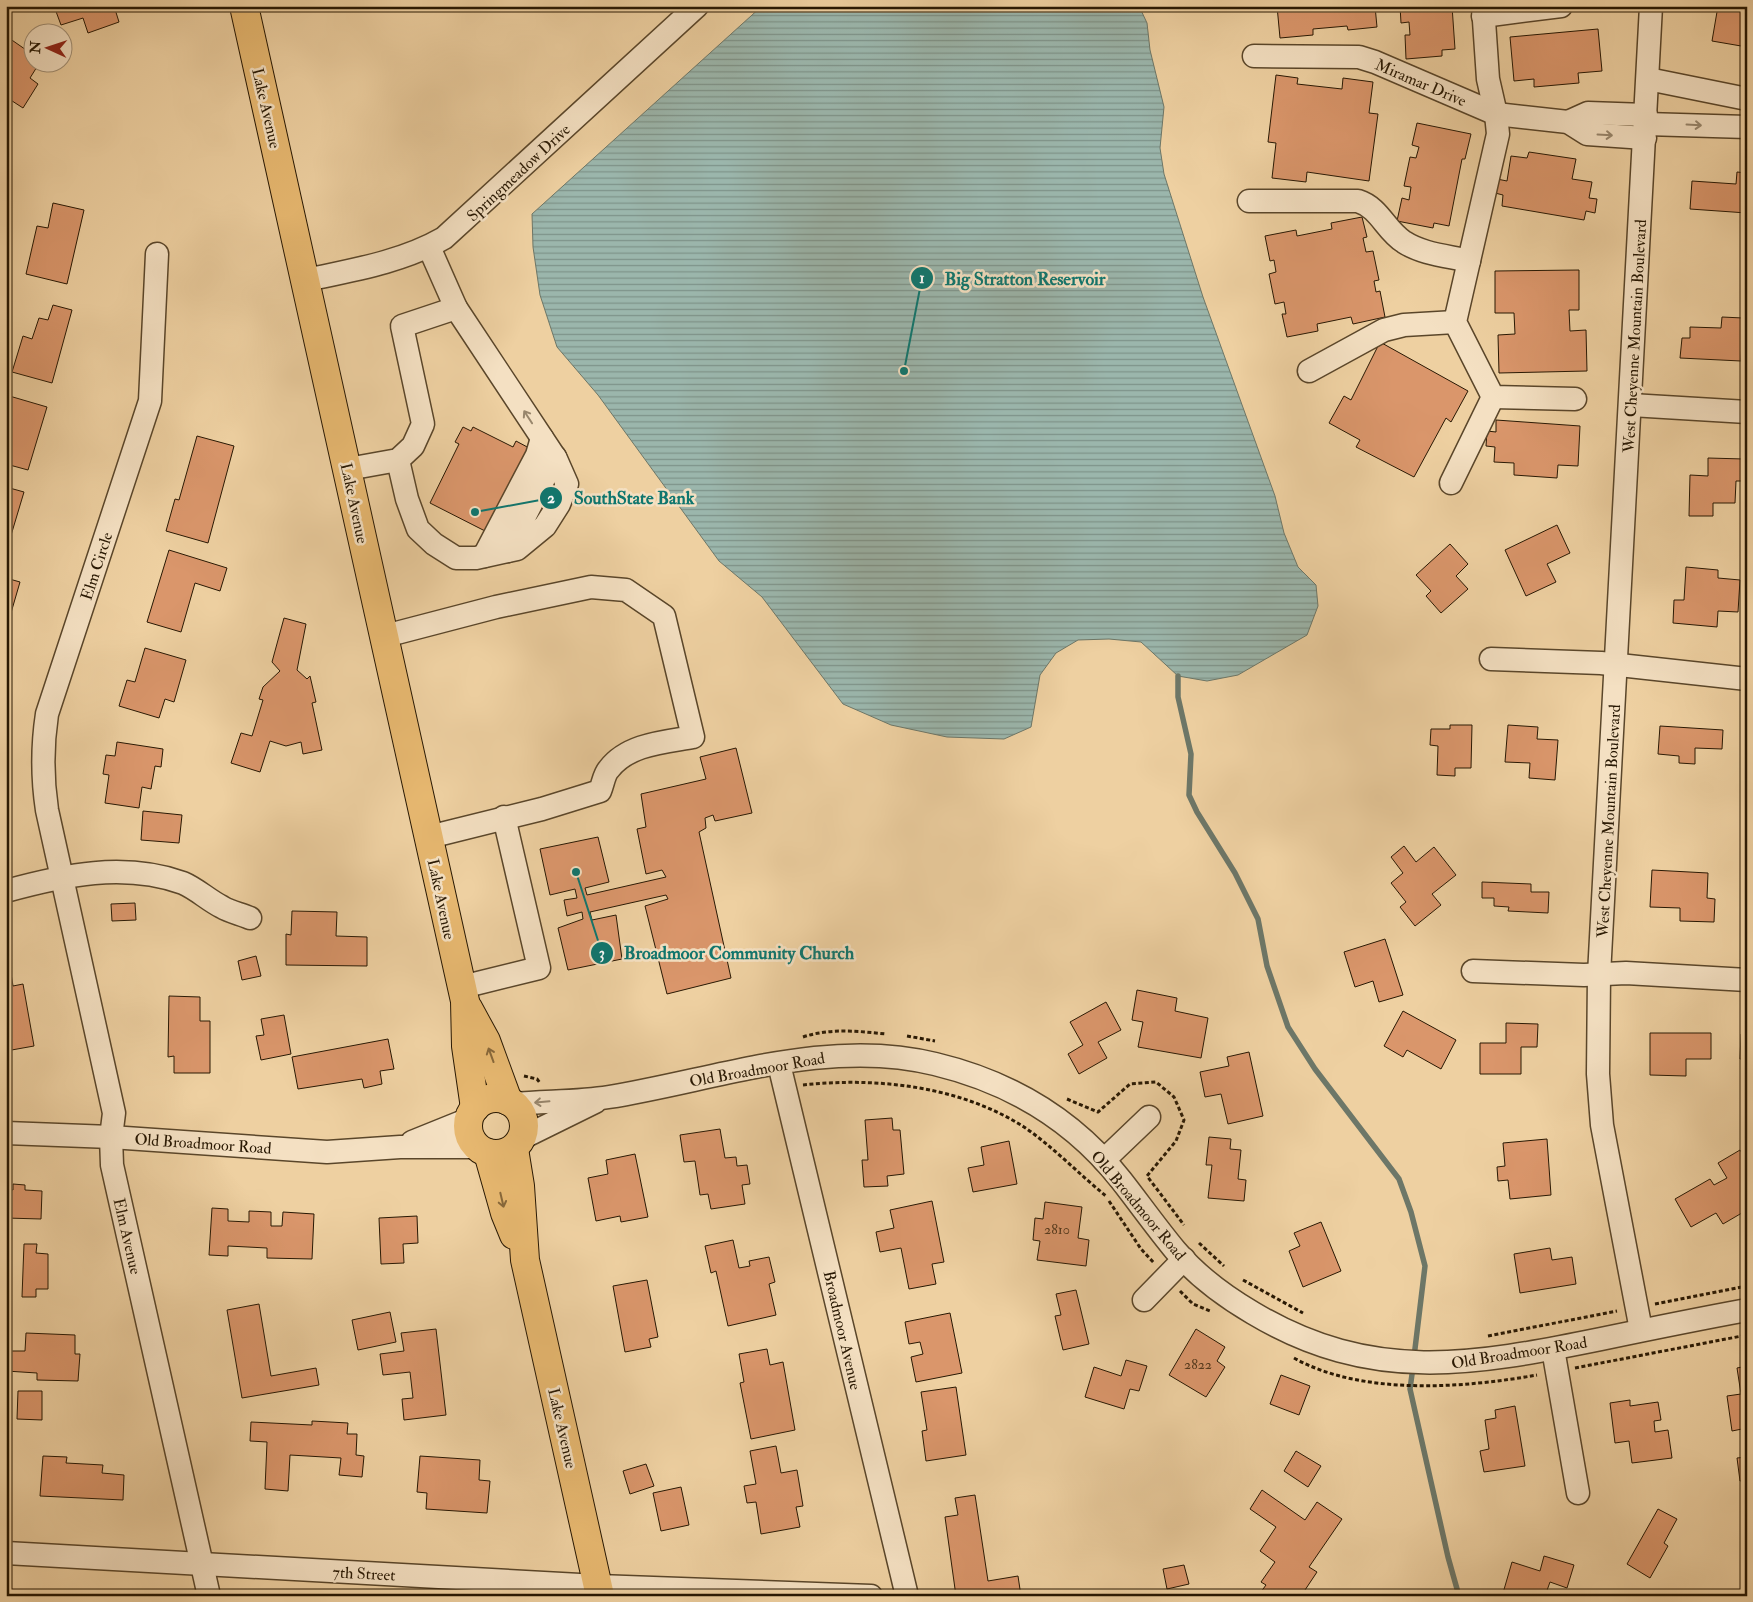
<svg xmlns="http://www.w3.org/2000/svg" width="1753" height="1602" font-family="'IM FELL Double Pica',serif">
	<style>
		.water { fill: url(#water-rules); stroke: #6d7768 }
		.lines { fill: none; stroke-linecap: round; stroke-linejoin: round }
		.stream { stroke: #6d7768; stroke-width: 5.5 }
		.building { fill: #da966b; stroke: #281803 }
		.minor-casing { stroke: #5a462a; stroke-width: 25 }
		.major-casing { stroke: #281803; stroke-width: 30 }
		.path { stroke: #281803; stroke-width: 3; stroke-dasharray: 4 2.5; stroke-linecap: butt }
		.minor { stroke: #f4e0c2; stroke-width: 22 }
		.major { stroke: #e7b870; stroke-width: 28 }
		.oneway { stroke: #98866c }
		.oneway2 { stroke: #88683a }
		.labels { text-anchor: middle; stroke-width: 5; stroke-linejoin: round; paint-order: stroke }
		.number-label { font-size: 14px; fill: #54381d }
		.street-label { font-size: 16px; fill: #281803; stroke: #f4e0c2 }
		.leader { fill: none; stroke: #0f766e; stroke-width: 2 }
		.callout-dot { fill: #0f766e; stroke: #f4e0c2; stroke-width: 2 }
		.mark-label { font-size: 15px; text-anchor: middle; font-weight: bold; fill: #fff }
		.callout-label { font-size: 18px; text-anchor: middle; font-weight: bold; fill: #0f766e; stroke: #f4e0c2; stroke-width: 5; stroke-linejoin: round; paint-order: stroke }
	</style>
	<defs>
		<pattern id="water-rules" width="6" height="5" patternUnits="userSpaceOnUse" patternTransform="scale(1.25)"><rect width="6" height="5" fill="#9bb6ac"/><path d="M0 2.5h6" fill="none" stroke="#7e938a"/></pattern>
	</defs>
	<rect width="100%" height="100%" fill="#eed0a1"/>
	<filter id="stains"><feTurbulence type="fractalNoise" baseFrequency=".004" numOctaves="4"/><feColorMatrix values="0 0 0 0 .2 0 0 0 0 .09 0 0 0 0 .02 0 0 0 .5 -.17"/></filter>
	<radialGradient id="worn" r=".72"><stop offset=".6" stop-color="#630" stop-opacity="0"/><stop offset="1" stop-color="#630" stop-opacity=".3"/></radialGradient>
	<polygon class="water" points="762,6 1139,6 1147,23 1150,50 1164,107 1160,148 1164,174 1203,297 1275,496 1284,533 1298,567 1316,585 1318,606 1307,635 1238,675 1207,681 1178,676 1141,642 1109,639 1078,640 1056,653 1040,675 1031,727 1004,739 947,737 891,725 843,704 762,597 719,561 598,395 557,347 540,295 533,247 532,214"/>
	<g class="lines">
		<g class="stream">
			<polyline points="1178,676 1178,697 1191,754 1189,795 1197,812 1235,873 1258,919 1267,966 1288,1027 1315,1069 1399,1179 1411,1212 1425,1266 1414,1357"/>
			<polyline points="1413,1367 1410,1389 1448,1557 1459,1596"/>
		</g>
	</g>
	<g class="building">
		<polygon points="54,6 114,6 119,22 88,33 83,18 61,25"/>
		<polygon points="1277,6 1375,6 1377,27 1348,30 1347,26 1313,29 1313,35 1280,38"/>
		<polygon points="1400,6 1452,6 1455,49 1442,50 1442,56 1406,59 1405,35 1410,35 1409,22 1401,23"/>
		<polygon points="1718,6 1747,8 1747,47 1712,41"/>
		<polygon points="1598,29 1602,71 1578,73 1579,83 1534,87 1534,79 1514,81 1510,37"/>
		<polygon points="6,36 32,54 32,62 40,62 30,78 38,84 23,108 6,97"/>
		<polygon points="1276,75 1298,78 1297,84 1342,89 1343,78 1373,82 1369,113 1378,114 1369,181 1307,172 1306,182 1272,178 1276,143 1268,142"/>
		<polygon points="1417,123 1471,134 1465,159 1462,159 1449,226 1434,223 1433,228 1397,221 1402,198 1409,200 1411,187 1404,186 1410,157 1416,158 1419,147 1412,145"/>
		<polygon points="1529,152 1576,159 1572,179 1592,182 1589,198 1597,199 1595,213 1586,211 1584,220 1502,206 1503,195 1495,193 1497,179 1507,181 1511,156 1527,158"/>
		<polygon points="1737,172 1747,173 1747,213 1690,209 1692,181 1736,184"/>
		<polygon points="53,203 84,210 67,284 26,274 37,226 48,228"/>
		<polygon points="1362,217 1367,237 1363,238 1366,252 1373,251 1379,280 1374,281 1376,292 1380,291 1385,317 1353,324 1351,317 1317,324 1318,331 1287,337 1282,314 1286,314 1284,302 1275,304 1269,274 1276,272 1274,260 1270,261 1265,236 1296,230 1297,236 1332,229 1331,223"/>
		<polygon points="1579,270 1579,310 1569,310 1570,331 1586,330 1587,371 1499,373 1498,335 1515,334 1514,313 1495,313 1495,271"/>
		<polygon points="53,305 72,310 52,383 12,372 23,336 32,339 39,318 48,320"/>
		<polygon points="1722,317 1743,318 1741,361 1680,358 1682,338 1690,338 1690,327 1721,328"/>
		<polygon points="1380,342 1468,391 1451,422 1446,418 1414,477 1356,447 1360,440 1329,423 1344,396 1351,400"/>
		<polygon points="6,395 47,407 28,470 6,464"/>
		<polygon points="1496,420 1580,426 1578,466 1558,465 1557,478 1514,475 1514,463 1494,462 1495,447 1486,446 1487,431 1496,432"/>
		<polygon points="463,427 471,431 473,427 513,447 516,441 531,449 487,532 430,503 459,444 455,442"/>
		<polygon points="197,436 234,446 208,543 166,531 175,499 179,500"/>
		<polygon points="1708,458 1744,459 1744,481 1736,481 1735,503 1713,503 1713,516 1689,516 1690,475 1708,476"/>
		<polygon points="6,487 24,492 6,552"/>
		<polygon points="1557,525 1570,553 1547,564 1556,582 1526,596 1505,550"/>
		<polygon points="1450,544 1468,564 1456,576 1468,589 1441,613 1426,596 1431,591 1416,575"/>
		<polygon points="169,550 227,568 220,591 195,583 181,632 147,622"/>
		<polygon points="1686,567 1718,570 1718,578 1740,580 1738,612 1718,611 1717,627 1673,623 1674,600 1684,600"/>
		<polygon points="6,578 20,582 6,630"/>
		<polygon points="284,618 306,624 297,670 307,679 310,676 316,702 312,703 322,750 303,754 301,742 286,746 270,741 260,772 231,763 241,733 252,736 263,700 259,699 263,687 280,671 272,662"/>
		<polygon points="145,648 186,660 174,702 165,699 159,718 119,706 127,680 135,682"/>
		<polygon points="1450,725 1472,725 1471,768 1455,768 1455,776 1437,775 1438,746 1430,745 1431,729 1450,729"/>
		<polygon points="1508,725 1538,727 1537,739 1558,740 1555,780 1529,778 1530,763 1505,762"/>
		<polygon points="1660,726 1723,730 1722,749 1695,748 1695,764 1679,763 1679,756 1658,754"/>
		<polygon points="117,742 163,749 161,767 155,766 151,789 142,787 139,808 105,803 109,775 103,774 106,755 115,756"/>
		<polygon points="736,748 752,813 715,821 713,815 705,818 706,828 699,832 731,978 667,994 645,906 668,899 666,895 590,912 592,920 616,915 622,959 568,970 558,928 583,919 582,912 567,916 564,900 577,898 575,889 550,895 540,849 598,837 609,882 585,888 587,895 666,877 662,870 646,874 637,829 646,827 641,794 706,779 700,757"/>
		<polygon points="143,811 182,815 179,843 141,840"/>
		<polygon points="1404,846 1416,862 1434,847 1456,875 1432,894 1441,905 1415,926 1400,907 1406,902 1391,883 1403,873 1391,857"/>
		<polygon points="1652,870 1708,873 1707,898 1715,899 1714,922 1680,921 1680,908 1650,907"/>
		<polygon points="1482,882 1531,884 1531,892 1549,892 1548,913 1508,911 1509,907 1494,906 1494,898 1482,898"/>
		<polygon points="135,903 136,920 112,921 111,904"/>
		<polygon points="292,911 337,912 336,936 367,937 367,966 286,965 286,934 291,935"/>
		<polygon points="1385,939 1403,995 1379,1002 1373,981 1355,987 1344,952"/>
		<polygon points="256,956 261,976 242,980 238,961"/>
		<polygon points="6,961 9,961 13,986 23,984 34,1046 6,1051"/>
		<polygon points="1137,990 1177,998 1175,1011 1208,1018 1201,1058 1138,1047 1143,1022 1132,1020"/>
		<polygon points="169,996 200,997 200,1021 210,1021 210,1073 174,1073 174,1056 168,1057"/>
		<polygon points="1106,1002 1121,1030 1098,1042 1107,1058 1079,1074 1068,1054 1083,1045 1070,1022"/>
		<polygon points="1403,1011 1456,1040 1441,1069 1407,1050 1403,1057 1384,1046"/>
		<polygon points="284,1015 291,1054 261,1060 256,1036 264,1035 261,1019"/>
		<polygon points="1506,1023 1538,1024 1537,1047 1521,1047 1521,1074 1480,1074 1480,1043 1506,1043"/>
		<polygon points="1650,1033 1711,1033 1711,1059 1686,1059 1686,1076 1650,1075"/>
		<polygon points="1741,1034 1747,1034 1747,1059 1740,1059"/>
		<polygon points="388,1039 394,1069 380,1071 382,1084 364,1088 362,1079 298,1089 292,1057"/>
		<polygon points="1249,1052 1263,1116 1228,1124 1221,1094 1205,1097 1200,1072 1229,1066 1227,1057"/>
		<polygon points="892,1118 893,1130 900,1130 904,1174 887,1176 888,1186 864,1187 862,1160 868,1160 865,1120"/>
		<polygon points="720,1129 725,1158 736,1157 737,1166 747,1165 750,1184 742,1185 745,1204 711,1209 708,1194 700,1195 695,1161 684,1162 680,1135"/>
		<polygon points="1209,1137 1231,1139 1230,1149 1241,1150 1238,1179 1246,1180 1244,1201 1208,1198 1212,1165 1206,1165"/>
		<polygon points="1547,1139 1551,1195 1510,1199 1508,1180 1498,1181 1497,1167 1505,1166 1503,1143"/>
		<polygon points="1009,1141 1017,1184 973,1192 968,1168 984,1165 981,1147"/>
		<polygon points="1740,1150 1747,1161 1747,1210 1723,1224 1716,1213 1691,1227 1675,1199 1710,1179 1714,1185 1727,1178 1718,1163"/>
		<polygon points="635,1154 648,1217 621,1222 620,1216 596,1221 588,1178 608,1174 606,1160"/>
		<polygon points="13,1184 25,1185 25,1190 42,1191 41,1219 6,1218 6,1189 13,1190"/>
		<polygon points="932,1201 944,1262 932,1264 936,1284 909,1289 901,1248 880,1252 876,1232 894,1228 890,1210"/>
		<polygon points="1045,1202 1082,1207 1078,1238 1089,1240 1086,1266 1037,1260 1040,1241 1033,1240 1035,1218 1043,1219"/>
		<polygon points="212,1208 228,1209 228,1221 249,1222 249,1211 271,1212 271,1226 282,1226 283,1212 314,1214 312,1259 267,1258 267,1248 228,1246 228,1256 209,1255"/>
		<polygon points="417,1216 418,1243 403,1244 404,1263 381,1264 379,1218"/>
		<polygon points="1321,1222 1341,1271 1303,1287 1289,1251 1300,1246 1294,1233"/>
		<polygon points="733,1240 739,1268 750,1266 749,1261 769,1257 775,1282 769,1284 776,1315 728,1326 716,1271 711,1273 705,1246"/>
		<polygon points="24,1244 37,1244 36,1253 48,1254 48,1289 36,1289 36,1297 22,1297"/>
		<polygon points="1550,1248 1552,1260 1572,1257 1576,1284 1520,1293 1514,1254"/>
		<polygon points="647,1280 658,1337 649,1339 651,1347 625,1352 613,1286"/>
		<polygon points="1076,1290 1089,1344 1063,1350 1055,1316 1061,1315 1056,1294"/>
		<polygon points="259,1304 271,1376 316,1368 319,1385 242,1398 227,1310"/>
		<polygon points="390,1312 396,1342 358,1350 352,1320"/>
		<polygon points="950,1313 962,1373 916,1382 911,1357 923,1354 920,1342 909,1344 905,1322"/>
		<polygon points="436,1329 446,1415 404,1420 402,1399 413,1398 410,1372 383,1375 380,1354 404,1351 401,1333"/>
		<polygon points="1196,1329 1225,1347 1217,1361 1225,1367 1206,1397 1169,1375"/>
		<polygon points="26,1333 75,1335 75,1354 80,1354 78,1381 37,1380 37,1373 6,1371 7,1351 25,1351"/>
		<polygon points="767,1349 770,1365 783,1362 795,1430 751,1439 740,1383 744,1382 739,1354"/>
		<polygon points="1126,1360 1147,1366 1139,1391 1130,1389 1124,1409 1085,1397 1094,1367 1121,1376"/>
		<polygon points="1747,1366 1747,1428 1732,1431 1727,1396 1741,1394 1737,1368"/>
		<polygon points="1281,1375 1310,1386 1299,1415 1270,1404"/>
		<polygon points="956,1387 966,1455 926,1461 922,1431 927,1430 921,1392"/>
		<polygon points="18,1391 42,1391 42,1420 17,1419"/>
		<polygon points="1630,1400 1630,1406 1658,1402 1661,1420 1654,1421 1655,1432 1668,1430 1672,1458 1632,1463 1629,1441 1615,1443 1610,1403"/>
		<polygon points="1515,1406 1525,1466 1484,1472 1480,1451 1489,1449 1485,1420 1496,1418 1495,1410"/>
		<polygon points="312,1421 348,1423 347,1434 357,1434 356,1455 364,1456 362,1477 339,1475 341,1458 290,1455 288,1491 265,1489 267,1442 250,1441 251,1422 312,1425"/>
		<rect x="6" y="1441" width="3" height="29"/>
		<polygon points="776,1446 781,1473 797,1470 803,1506 796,1507 800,1527 761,1534 756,1502 747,1503 744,1486 756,1484 750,1451"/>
		<polygon points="1296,1451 1321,1466 1308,1487 1284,1471"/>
		<polygon points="43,1456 67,1457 66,1463 103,1465 102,1473 124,1475 123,1500 40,1496"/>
		<polygon points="420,1456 480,1460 479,1480 490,1481 487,1513 426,1509 427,1493 417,1492"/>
		<polygon points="1747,1457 1747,1480 1740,1481 1737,1458"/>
		<polygon points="646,1464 654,1486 630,1494 623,1471"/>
		<polygon points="681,1487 689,1525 661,1531 653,1493"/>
		<polygon points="1262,1490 1305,1520 1317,1502 1342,1519 1309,1567 1317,1572 1301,1596 1258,1596 1266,1585 1261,1582 1275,1562 1260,1551 1276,1527 1250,1509"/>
		<polygon points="975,1495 988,1581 1018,1576 1021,1596 956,1596 945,1517 958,1515 955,1498"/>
		<polygon points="1658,1509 1677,1519 1664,1543 1668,1546 1650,1578 1627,1564"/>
		<polygon points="1544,1556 1574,1565 1567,1588 1550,1582 1545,1596 1511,1596 1503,1593 1512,1562 1540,1571"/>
		<polygon points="1184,1565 1189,1584 1167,1589 1163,1569"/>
	</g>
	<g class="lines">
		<g class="minor-casing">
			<g id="minor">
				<polyline points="1483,6 1488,79 1496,114 1498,134 1455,322 1493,397 1575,399"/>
				<polyline points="1483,16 1561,6"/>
				<polyline points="1254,56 1359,57 1375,62 1496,114 1568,122 1587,134 1645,138"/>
				<polyline points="1648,79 1747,99"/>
				<polyline points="1568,122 1588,113 1646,115"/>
				<polyline points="1646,124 1747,127"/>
				<path d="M1249,201H1358C1380,208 1385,230 1404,242C1422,254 1448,256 1469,261"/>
				<path d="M157,254L150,401L47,714C42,747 42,777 47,810L114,1113L111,1137L112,1165L209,1596"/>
				<path d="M306,280C353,270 402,262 444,238L697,6"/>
				<polyline points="1309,371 1384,330 1404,325 1455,322"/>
				<polyline points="1631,405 1747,412"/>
				<polyline points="398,460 407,499 418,529 434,544 456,558 476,558 517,549 545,526 559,504 567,484 556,459 456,308 429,247"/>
				<polyline points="348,469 398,460 413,446 423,424 402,326 456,308"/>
				<polyline points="1451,483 1493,397"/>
				<polyline points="507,551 555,457"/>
				<polyline points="484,556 537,455 542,438"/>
				<path d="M385,636L496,607L591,587L626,590L664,616L693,737C665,742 628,744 609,769C604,774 603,784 600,791L542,809L429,837"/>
				<polyline points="1491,659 1601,663 1747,679"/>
				<path d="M6,891C64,875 124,862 183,883C197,889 208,900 222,907C230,912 241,914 250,918"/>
				<polyline points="1473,971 1584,975 1626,973 1747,980"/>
				<polyline points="462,987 539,968 504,817"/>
				<polyline points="779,1064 907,1596"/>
				<path d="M514,1104C545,1101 578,1102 609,1097C715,1080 828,1037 935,1064C1010,1082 1073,1119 1121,1180C1139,1203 1156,1227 1175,1250C1197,1276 1224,1296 1253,1313C1372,1384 1473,1365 1601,1339C1649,1329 1698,1319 1747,1310"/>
				<polyline points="6,1133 111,1137 327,1152 400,1147 478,1147"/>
				<polyline points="522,1138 595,1102"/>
				<polyline points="412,1142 469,1119"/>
				<polyline points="1104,1160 1149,1117"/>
				<polyline points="1144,1300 1184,1259"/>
				<polyline points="1641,1330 1602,1125 1598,1074 1599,975 1651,6"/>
				<polyline points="1553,1349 1578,1493"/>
				<polyline points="6,1553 598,1586 871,1596"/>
			</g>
		</g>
		<g class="major-casing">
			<g id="major">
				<polyline points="244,6 465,1001 466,1046 475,1108"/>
				<polyline points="468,1008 486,1041 508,1101"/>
				<circle cx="496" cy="1126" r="28"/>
				<polyline points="514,1149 520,1186 525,1260 600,1596"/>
				<polyline points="488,1153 505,1213 514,1235"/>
			</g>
		</g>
		<g class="path">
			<polyline points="907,1036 935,1041"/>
			<path d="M803,1037C830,1028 858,1031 886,1034"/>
			<polyline points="524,1076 537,1079 540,1083"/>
			<path d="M803,1085C877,1077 960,1086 1024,1127C1051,1145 1080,1175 1106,1196"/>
			<polyline points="1067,1099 1098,1112 1130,1084 1156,1082 1174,1097 1184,1120 1176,1141 1147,1176 1184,1225"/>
			<polyline points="1109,1201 1141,1249 1154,1263"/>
			<polyline points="1199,1243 1224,1266"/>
			<polyline points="1243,1280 1303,1313"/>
			<polyline points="1180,1291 1193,1304 1210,1311"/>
			<polyline points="1655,1304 1747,1286"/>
			<polyline points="1488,1336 1617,1311"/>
			<path d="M1294,1358C1362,1396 1463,1388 1537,1375"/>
			<polyline points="1575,1368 1747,1335"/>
		</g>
		<use href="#minor" class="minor"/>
		<use href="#major" class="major"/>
	</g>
	<defs><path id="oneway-shaft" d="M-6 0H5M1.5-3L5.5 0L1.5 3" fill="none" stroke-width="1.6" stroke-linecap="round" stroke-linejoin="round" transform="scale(1.25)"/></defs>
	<g class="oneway">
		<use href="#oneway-shaft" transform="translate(1694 125) rotate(3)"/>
		<use href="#oneway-shaft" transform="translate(1605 135) rotate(3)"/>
		<use href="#oneway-shaft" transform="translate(528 417) rotate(-123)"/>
		<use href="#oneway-shaft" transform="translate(542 1102) rotate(175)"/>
	</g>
	<g class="oneway2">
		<use href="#oneway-shaft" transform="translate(491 1055) rotate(-110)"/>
		<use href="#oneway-shaft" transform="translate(502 1200) rotate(77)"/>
	</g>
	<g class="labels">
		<g class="number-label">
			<text x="1057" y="1234">2810</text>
			<text x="1198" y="1369">2822</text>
		</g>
		<g class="street-label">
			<text transform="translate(1421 82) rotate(23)" y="6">Miramar Drive</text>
			<text transform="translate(267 108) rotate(77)" y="6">Lake Avenue</text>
			<text transform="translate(518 172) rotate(-43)" y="6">Springmeadow Drive</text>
			<text transform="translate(1634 336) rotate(-87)" y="6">West Cheyenne Mountain Boulevard</text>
			<text transform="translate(355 503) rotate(78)" y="6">Lake Avenue</text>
			<text transform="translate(96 566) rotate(-72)" y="6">Elm Circle</text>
			<text transform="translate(1608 821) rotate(-87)" y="6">West Cheyenne Mountain Boulevard</text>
			<text transform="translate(442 899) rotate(78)" y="6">Lake Avenue</text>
			<text transform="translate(757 1069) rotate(-10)" y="6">Old Broadmoor Road</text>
			<text transform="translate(203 1143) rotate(4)" y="6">Old Broadmoor Road</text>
			<text transform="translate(1139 1205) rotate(50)" y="6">Old Broadmoor Road</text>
			<text transform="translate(128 1236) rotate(77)" y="6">Elm Avenue</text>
			<text transform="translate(843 1330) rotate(77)" y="6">Broadmoor Avenue</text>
			<text transform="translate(1519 1352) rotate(-9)" y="6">Old Broadmoor Road</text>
			<text transform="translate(563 1428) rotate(77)" y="6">Lake Avenue</text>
			<text transform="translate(364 1573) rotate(3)" y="6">7th Street</text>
		</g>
	</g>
	<path class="leader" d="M904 371L922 278M475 512L551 498M576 872L602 953"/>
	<g class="callout-dot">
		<circle cx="904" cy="371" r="5"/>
		<circle cx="475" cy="512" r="5"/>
		<circle cx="576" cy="872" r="5"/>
		<circle cx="922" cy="278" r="12"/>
		<circle cx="551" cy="498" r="12"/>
		<circle cx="602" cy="953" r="12"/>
	</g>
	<g class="mark-label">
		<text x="922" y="283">1</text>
		<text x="551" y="503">2</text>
		<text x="602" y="958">3</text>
	</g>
	<g class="callout-label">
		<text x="1025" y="285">Big Stratton Reservoir</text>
		<text x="634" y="504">SouthState Bank</text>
		<text x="739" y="959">Broadmoor Community Church</text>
	</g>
	<rect width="1753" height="1602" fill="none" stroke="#eed0a1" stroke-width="25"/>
	<rect x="8" y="8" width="1738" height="1587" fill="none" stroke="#281803" stroke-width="2.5"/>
	<rect x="12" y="12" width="1728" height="1577" fill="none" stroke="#281803"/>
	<g transform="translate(48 48) rotate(273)"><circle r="24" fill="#f4e0c2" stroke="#a29076"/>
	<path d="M0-4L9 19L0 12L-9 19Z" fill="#8f2418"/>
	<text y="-8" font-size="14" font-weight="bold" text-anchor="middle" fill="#281803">N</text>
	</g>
	<rect width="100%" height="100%" filter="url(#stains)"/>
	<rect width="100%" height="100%" fill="url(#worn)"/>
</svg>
